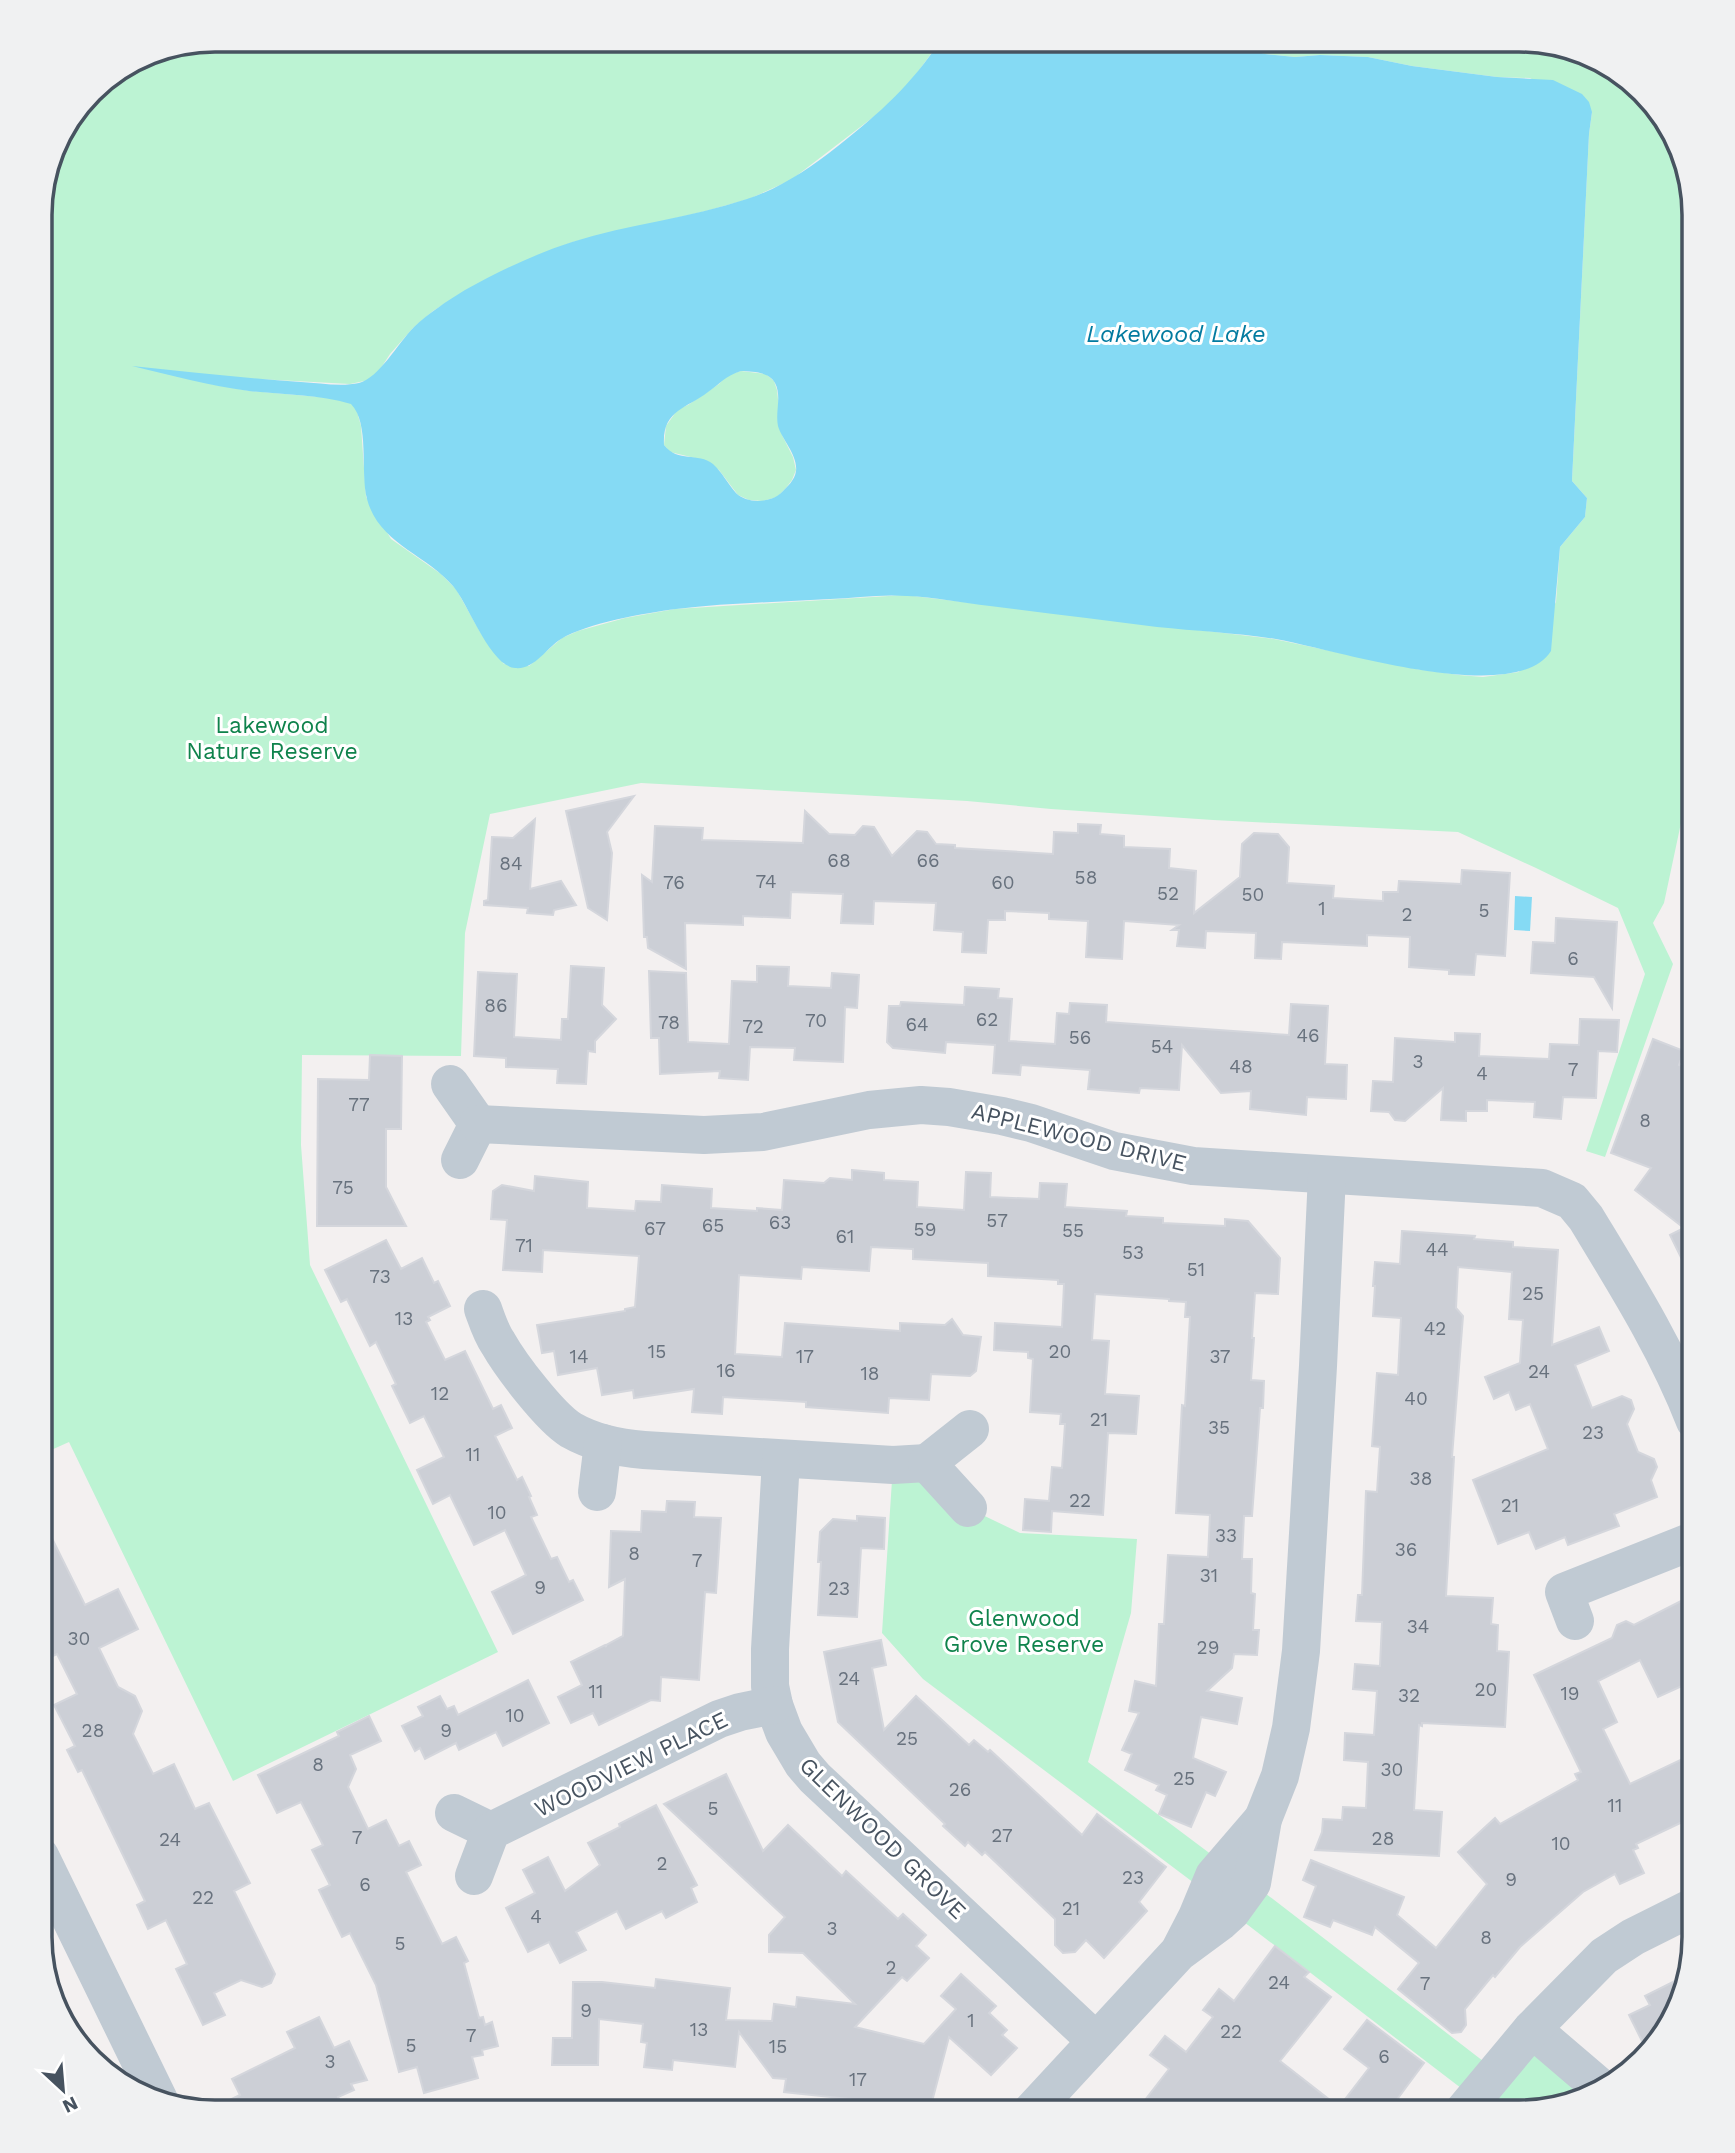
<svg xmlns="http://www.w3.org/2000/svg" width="1735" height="2153" font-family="'Work Sans',sans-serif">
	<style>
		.green { fill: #bcf3d3 }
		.water { fill: #85daf4; fill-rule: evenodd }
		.building { fill: #cccfd6; stroke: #d4d6dc; stroke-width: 2 }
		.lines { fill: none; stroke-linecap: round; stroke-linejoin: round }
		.minor { stroke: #c0cad3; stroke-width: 38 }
		.labels { text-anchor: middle; stroke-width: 6; stroke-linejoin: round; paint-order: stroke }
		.number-label { font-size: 19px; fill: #68727e }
		.park-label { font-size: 23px; fill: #0f834c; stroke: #fff }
		.street-label { font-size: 23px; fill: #475360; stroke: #fff }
		.water-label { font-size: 24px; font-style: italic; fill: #037ba0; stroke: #fff }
		.rim { fill: none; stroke: #475360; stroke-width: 3.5 }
	</style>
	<rect width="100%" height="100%" fill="#f3f0f0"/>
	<g class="green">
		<polygon points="216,40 941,40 912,80 889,105 791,180 749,199 706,211 573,242 536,256 465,291 433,311 413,328 390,354 379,371 369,380 350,384 258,379 211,384 250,391 331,398 351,403 356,408 361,426 366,497 391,539 441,574 456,589 480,632 504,664 529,666 562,638 578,631 625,618 675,609 905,595 1274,639 1416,669 1459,675 1483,677 1519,672 1556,602 1560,547 1585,517 1587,498 1572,481 1589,134 1592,112 1530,78 1497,77 1412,66 1368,57 1320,55 1295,57 1265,54 1220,41 1531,41 1607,64 1665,118 1695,216 1695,757 1664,903 1653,923 1673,964 1605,1157 1586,1151 1645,974 1618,908 1536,868 1458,832 1213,820 1051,809 967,801 641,783 490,814 465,933 461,1056 302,1055 301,1145 310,1265 498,1652 233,1781 69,1442 40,1455 41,204 59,138 100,84 149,53"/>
		<polygon points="741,371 766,374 774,381 777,390 782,435 793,457 796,470 792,480 786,488 777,497 763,501 749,500 738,495 719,470 695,458 670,452 664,445 666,426 678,409 688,405 719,384 727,375"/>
		<polygon points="893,1465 968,1508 1020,1533 1137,1539 1131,1613 1088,1762 1224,1864 1206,1892 923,1679 882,1633"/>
		<polygon points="1252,1883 1496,2071 1532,2029 1601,2088 1520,2113 1462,2113 1474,2098 1231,1912"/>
	</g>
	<g class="water">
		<path d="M941,40L1220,41L1265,54L1295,57L1320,55L1368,57L1412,66L1497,77L1553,80L1582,94L1589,102L1592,112L1589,134L1572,481L1587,498L1585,517L1560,547L1551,651C1515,708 1333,649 1276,639C1237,633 1196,631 1157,627C1101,620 1046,613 990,606C962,603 934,597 907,596C881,594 855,598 830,599C779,602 726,603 676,609C645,613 587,623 561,639C546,648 535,670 515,668C490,666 468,603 453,586C426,554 379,544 367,499C360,472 370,423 351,404C317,394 284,395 249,391C210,386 170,375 132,366C188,372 244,378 301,382C319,383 341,387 359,383C379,378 398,343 414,327C429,313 447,301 465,290C499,271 535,254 572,242C629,224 690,218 747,199C781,188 810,168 838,146C881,112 910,86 941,40ZM741,371C752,372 769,371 775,383C782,396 775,412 778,426C782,440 798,455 796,471C795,480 787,487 781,493C770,503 747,504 736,493C728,484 722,472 713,464C698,452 678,463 664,445C662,410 686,409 708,392C721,383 725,376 741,371Z"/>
		<polygon points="1515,896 1532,897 1530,931 1514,930"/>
	</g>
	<g class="building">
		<polygon points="634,796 607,832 612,853 607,920 588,908 566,811"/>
		<polygon points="805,811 829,834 855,835 863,826 874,827 892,856 917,831 927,832 936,844 955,845 955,848 1053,854 1054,832 1078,833 1078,824 1101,825 1100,834 1124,836 1124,847 1170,849 1169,868 1196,871 1194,913 1240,877 1242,844 1254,833 1278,834 1289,847 1287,883 1334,886 1333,898 1383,901 1383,892 1398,892 1399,881 1461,884 1462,870 1510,873 1505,956 1476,954 1474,975 1449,974 1449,970 1409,967 1410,937 1367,935 1367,946 1282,942 1281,959 1255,958 1256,933 1206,931 1205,948 1177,946 1179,930 1172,930 1179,925 1124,921 1122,959 1086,957 1088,921 1049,919 1049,913 1005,911 1005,920 988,920 986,953 962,952 963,932 934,930 936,903 874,901 873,924 841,923 843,894 791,892 790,918 743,916 743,925 685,923 686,969 648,948 647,937 644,937 642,875 652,882 655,826 703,828 702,840 803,843"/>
		<polygon points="535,819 530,889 561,881 576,905 554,910 553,915 527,913 528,908 484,905 484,901 488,900 492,837 513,838"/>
		<polygon points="1556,918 1617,922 1612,1008 1594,977 1531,973 1533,942 1555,943"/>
		<polygon points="571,966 604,968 602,1005 616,1019 595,1041 595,1052 588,1051 586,1084 557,1083 558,1069 506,1067 506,1058 474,1056 478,972 517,974 514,1037 561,1040 562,1019 568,1019"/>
		<polygon points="757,966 789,967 788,986 831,988 832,973 859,975 857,1008 845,1007 843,1062 794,1060 795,1048 750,1047 748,1080 719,1078 720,1071 660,1074 659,1038 651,1038 649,971 686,973 688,1042 729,1044 732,981 757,982"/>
		<polygon points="965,987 999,989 998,998 1012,999 1009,1041 1055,1044 1057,1013 1069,1014 1070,1003 1107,1005 1106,1022 1289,1035 1291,1004 1328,1006 1325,1064 1347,1065 1346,1099 1307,1097 1306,1115 1250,1109 1251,1091 1221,1093 1182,1045 1179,1090 1140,1088 1139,1093 1088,1089 1090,1070 1021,1065 1020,1075 993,1073 995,1045 946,1042 945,1053 893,1048 887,1042 889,1006 900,1006 901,1002 964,1005"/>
		<polygon points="1580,1019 1619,1020 1617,1052 1598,1051 1596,1098 1563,1097 1561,1119 1534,1117 1535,1102 1487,1100 1487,1111 1466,1111 1466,1121 1441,1120 1443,1088 1405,1121 1395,1120 1389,1112 1371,1111 1373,1081 1393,1082 1395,1038 1455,1042 1455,1033 1480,1034 1479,1056 1549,1059 1550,1044 1579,1045"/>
		<polygon points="1653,1039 1684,1051 1679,1065 1695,1071 1695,1286 1670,1235 1684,1228 1635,1190 1651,1168 1611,1153"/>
		<polygon points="370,1055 402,1056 401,1129 386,1129 386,1187 406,1226 317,1226 318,1079 369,1080"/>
		<polygon points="852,1170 884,1173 884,1180 918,1182 917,1207 964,1210 966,1172 991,1173 990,1197 1039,1199 1040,1183 1067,1184 1065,1207 1127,1211 1126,1216 1163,1218 1163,1223 1225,1226 1225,1219 1248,1221 1280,1258 1278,1294 1255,1293 1252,1338 1254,1338 1251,1380 1264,1381 1263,1408 1260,1408 1252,1516 1244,1516 1242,1559 1252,1559 1251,1593 1255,1594 1253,1630 1259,1630 1257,1655 1234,1654 1232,1668 1207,1691 1242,1698 1237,1724 1201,1717 1193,1758 1226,1772 1215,1796 1206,1792 1191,1827 1159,1814 1167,1795 1156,1790 1159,1785 1125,1770 1132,1754 1122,1750 1139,1713 1129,1711 1135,1681 1156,1686 1159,1624 1164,1624 1168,1555 1208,1557 1210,1515 1176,1513 1182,1405 1185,1406 1190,1317 1185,1317 1186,1302 1169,1301 1169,1299 1095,1294 1092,1340 1109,1341 1105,1394 1139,1396 1136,1434 1108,1433 1103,1515 1052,1511 1051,1532 1023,1530 1025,1499 1049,1501 1052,1467 1062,1468 1065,1424 1060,1424 1061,1414 1030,1412 1033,1359 1028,1358 1028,1352 994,1350 995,1323 1062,1327 1064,1284 1058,1284 1058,1280 988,1276 988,1263 913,1259 913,1249 871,1247 869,1271 802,1267 801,1279 739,1275 735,1354 782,1357 785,1323 900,1331 900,1323 945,1325 952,1319 963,1335 981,1337 976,1371 970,1376 931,1374 929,1400 889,1398 888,1413 806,1407 806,1402 723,1397 722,1414 692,1412 694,1389 634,1398 633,1390 602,1395 597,1368 558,1375 554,1351 542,1353 537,1325 625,1311 625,1309 635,1307 639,1256 543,1250 542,1272 503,1270 507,1220 491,1219 493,1191 502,1185 534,1191 535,1176 588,1182 587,1208 635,1211 636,1201 661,1202 662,1185 712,1189 711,1208 757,1211 757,1208 782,1210 784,1180 824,1183 830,1178 852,1180"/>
		<polygon points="1402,1231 1475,1236 1474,1239 1513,1242 1513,1247 1558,1250 1552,1345 1599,1327 1609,1351 1575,1365 1592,1408 1622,1396 1631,1400 1634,1409 1627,1424 1638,1452 1654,1459 1657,1467 1651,1480 1657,1497 1614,1514 1619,1526 1568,1545 1565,1537 1536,1549 1529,1532 1498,1544 1473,1480 1548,1449 1530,1404 1516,1410 1509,1392 1494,1399 1485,1377 1520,1363 1523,1320 1509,1319 1512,1272 1458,1267 1456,1308 1463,1316 1452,1457 1454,1457 1446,1596 1493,1598 1491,1624 1498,1625 1497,1651 1509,1652 1505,1727 1422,1723 1422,1726 1419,1725 1414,1810 1442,1812 1439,1856 1315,1850 1322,1832 1323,1819 1342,1820 1343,1807 1366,1808 1368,1762 1344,1760 1345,1733 1374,1735 1377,1691 1353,1689 1355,1664 1380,1666 1382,1622 1356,1621 1358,1595 1362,1595 1366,1491 1377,1492 1380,1447 1372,1446 1377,1373 1398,1375 1401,1318 1373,1316 1375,1286 1373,1286 1375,1262 1400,1264"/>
		<polygon points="386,1240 401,1269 422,1258 434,1283 438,1281 450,1306 428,1317 430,1320 426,1322 445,1360 465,1351 493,1409 501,1405 512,1428 495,1436 517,1480 522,1477 531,1496 529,1497 537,1515 531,1517 551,1559 557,1557 569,1582 573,1580 583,1600 513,1634 492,1592 526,1575 505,1530 474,1545 450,1495 433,1504 417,1470 444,1457 424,1416 410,1423 392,1386 396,1384 376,1342 370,1346 347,1299 341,1302 325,1270"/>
		<polygon points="667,1501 695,1502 694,1517 721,1518 716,1593 705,1592 699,1680 661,1677 660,1701 651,1700 599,1725 593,1713 571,1723 558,1697 582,1685 571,1662 605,1645 606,1647 606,1645 623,1636 625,1579 609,1587 611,1531 641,1532 642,1511 666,1512"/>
		<polygon points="40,1514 85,1605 118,1589 138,1629 99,1648 118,1687 135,1696 142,1711 133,1734 153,1774 174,1764 195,1809 209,1803 250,1883 234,1891 275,1974 271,1983 262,1987 241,1980 214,1993 225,2015 203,2025 176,1969 187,1964 166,1920 148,1929 137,1905 145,1901 82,1770 78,1772 67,1750 75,1746 54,1705 77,1694 57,1654 40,1662"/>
		<polygon points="857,1516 885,1518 884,1549 861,1548 857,1617 818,1615 821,1562 818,1562 820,1532 833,1519 857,1521"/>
		<polygon points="1695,1594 1695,1680 1658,1697 1640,1660 1598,1681 1617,1722 1603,1729 1630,1784 1695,1753 1695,1816 1636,1844 1638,1848 1633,1850 1644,1873 1620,1884 1615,1874 1583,1892 1520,1947 1495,1977 1493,1975 1465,2009 1466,2025 1461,2032 1452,2033 1398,1989 1419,1963 1375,1927 1372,1935 1333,1920 1330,1927 1304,1917 1316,1886 1303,1880 1311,1860 1404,1897 1397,1915 1436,1948 1487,1884 1458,1852 1495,1818 1500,1824 1578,1780 1575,1774 1581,1772 1534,1675 1612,1638 1617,1625 1626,1621 1634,1625"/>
		<polygon points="881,1640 886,1665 872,1668 884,1730 916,1696 969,1745 974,1740 988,1752 990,1750 1082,1835 1097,1814 1166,1867 1139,1902 1147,1911 1104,1958 1086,1940 1075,1952 1063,1953 1055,1945 1055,1919 985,1852 982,1855 968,1842 965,1846 943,1826 945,1824 838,1722 824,1652"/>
		<polygon points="528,1680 549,1723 503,1746 496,1732 459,1750 456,1743 425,1759 420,1748 415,1751 402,1726 423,1716 418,1707 440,1696 447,1709 454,1706 458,1715"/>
		<polygon points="369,1716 381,1741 350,1755 356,1769 348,1787 368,1829 386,1820 399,1846 409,1841 421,1865 406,1872 442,1944 456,1937 468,1961 464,1963 479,2018 483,2017 485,2025 492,2022 498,2046 482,2050 483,2055 472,2057 478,2078 424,2093 417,2067 399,2072 376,1985 350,1933 342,1937 319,1890 330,1885 312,1850 323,1845 301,1802 277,1813 258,1775 339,1736 337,1732"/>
		<polygon points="726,1774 763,1851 788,1825 842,1876 846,1871 898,1919 903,1914 926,1935 916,1946 929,1958 907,1981 902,1977 855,2027 924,2044 956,2009 941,1996 961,1974 996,2006 989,2013 1007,2030 1002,2035 1017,2048 991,2075 949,2037 929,2113 846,2113 850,2099 784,2092 786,2079 773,2078 739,2032 735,2067 673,2060 672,2070 644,2067 647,2043 641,2042 643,2024 599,2019 598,2065 552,2065 553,2038 572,2038 573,1982 602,1982 655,1988 656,1979 730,1988 726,2020 772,2021 774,2004 796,2007 797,1997 855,2004 803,1953 769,1952 769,1935 785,1917 664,1804"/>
		<polygon points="656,1805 697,1885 691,1888 697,1902 666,1918 662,1911 626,1929 617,1911 576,1932 586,1950 560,1963 549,1942 528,1952 506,1908 535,1893 523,1870 548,1857 565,1891 600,1865 588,1843 620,1827 619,1824"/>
		<polygon points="1275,1946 1309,1972 1304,1977 1331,1997 1280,2061 1339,2107 1369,2068 1344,2049 1367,2020 1424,2063 1387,2113 1135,2113 1169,2069 1150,2055 1165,2036 1186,2052 1213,2017 1203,2010 1219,1989 1234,2001"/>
		<polygon points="1685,1976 1671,2025 1647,2051 1629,2015 1650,2005 1645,1996"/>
		<polygon points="319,2017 334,2048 349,2041 367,2080 351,2084 354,2090 338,2097 345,2113 215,2113 207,2111 240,2095 232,2079 295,2048 287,2032"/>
	</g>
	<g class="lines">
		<g class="minor">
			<polyline points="450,1084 478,1124 460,1160"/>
			<path d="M478,1124L704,1135L763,1132L869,1110L921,1105L949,1107L1002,1116L1031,1123L1114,1151L1193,1166L1542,1188L1572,1201L1586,1218C1626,1284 1667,1349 1695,1421"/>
			<path d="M483,1309C487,1320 491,1333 498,1343C511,1366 550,1417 571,1430C592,1442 619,1448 644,1450L893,1465L927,1463"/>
			<polyline points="781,1460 770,1649 770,1686 774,1705 784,1732 803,1764 815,1778 1096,2041"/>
			<polyline points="597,1492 603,1443"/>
			<polyline points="968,1508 927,1463 970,1429"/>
			<polyline points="1575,1621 1564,1592 1695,1540"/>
			<polyline points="454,1813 491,1831"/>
			<polyline points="40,1856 159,2100"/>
			<polyline points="474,1876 491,1831 719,1719 740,1712 774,1705"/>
			<polyline points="1181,1948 1197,1917 1214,1876 1263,1819"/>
			<polyline points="1532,2029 1601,2088"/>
			<polyline points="1030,2113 1178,1953 1220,1922 1231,1912 1252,1883 1263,1819 1280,1776 1291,1728 1301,1651 1318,1366 1327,1175"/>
			<polyline points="1462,2113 1532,2029 1604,1956 1633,1937 1695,1906"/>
		</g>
	</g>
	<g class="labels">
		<g class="number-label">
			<text x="839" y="867">68</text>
			<text x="928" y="867">66</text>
			<text x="511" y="870">84</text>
			<text x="1086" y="884">58</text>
			<text x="766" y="888">74</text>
			<text x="674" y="889">76</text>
			<text x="1003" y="889">60</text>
			<text x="1168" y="900">52</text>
			<text x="1253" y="901">50</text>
			<text x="1322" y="915">1</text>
			<text x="1484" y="917">5</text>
			<text x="1407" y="921">2</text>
			<text x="1573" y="965">6</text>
			<text x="496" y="1012">86</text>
			<text x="987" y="1026">62</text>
			<text x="816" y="1027">70</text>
			<text x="669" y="1029">78</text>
			<text x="917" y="1031">64</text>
			<text x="753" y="1033">72</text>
			<text x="1308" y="1042">46</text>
			<text x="1080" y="1044">56</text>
			<text x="1162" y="1053">54</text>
			<text x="1418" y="1068">3</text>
			<text x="1241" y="1073">48</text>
			<text x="1573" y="1076">7</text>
			<text x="1482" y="1080">4</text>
			<text x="359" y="1111">77</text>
			<text x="1645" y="1127">8</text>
			<text x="343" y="1194">75</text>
			<text x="997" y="1227">57</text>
			<text x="780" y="1229">63</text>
			<text x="713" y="1232">65</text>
			<text x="655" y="1235">67</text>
			<text x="925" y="1236">59</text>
			<text x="1073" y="1237">55</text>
			<text x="845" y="1243">61</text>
			<text x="524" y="1252">71</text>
			<text x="1437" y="1256">44</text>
			<text x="1133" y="1259">53</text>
			<text x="1196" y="1276">51</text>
			<text x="380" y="1283">73</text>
			<text x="1533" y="1300">25</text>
			<text x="404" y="1325">13</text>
			<text x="1435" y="1335">42</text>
			<text x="657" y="1358">15</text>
			<text x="1060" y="1358">20</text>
			<text x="579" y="1363">14</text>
			<text x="805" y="1363">17</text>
			<text x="1220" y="1363">37</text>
			<text x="726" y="1377">16</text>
			<text x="1539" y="1378">24</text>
			<text x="870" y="1380">18</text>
			<text x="440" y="1400">12</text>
			<text x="1416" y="1405">40</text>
			<text x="1099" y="1426">21</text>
			<text x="1219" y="1434">35</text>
			<text x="1593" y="1439">23</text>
			<text x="473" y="1461">11</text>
			<text x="1421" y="1485">38</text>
			<text x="1080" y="1507">22</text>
			<text x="1510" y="1512">21</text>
			<text x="497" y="1519">10</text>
			<text x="1226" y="1542">33</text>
			<text x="1406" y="1556">36</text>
			<text x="634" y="1560">8</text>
			<text x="697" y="1567">7</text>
			<text x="1209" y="1582">31</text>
			<text x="540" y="1594">9</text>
			<text x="839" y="1595">23</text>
			<text x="1418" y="1633">34</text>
			<text x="79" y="1645">30</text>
			<text x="1208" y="1654">29</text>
			<text x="849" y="1685">24</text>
			<text x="1486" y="1696">20</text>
			<text x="596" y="1698">11</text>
			<text x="1570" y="1700">19</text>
			<text x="1409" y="1702">32</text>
			<text x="515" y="1722">10</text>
			<text x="93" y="1737">28</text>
			<text x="446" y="1737">9</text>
			<text x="907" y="1745">25</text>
			<text x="318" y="1771">8</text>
			<text x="1392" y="1776">30</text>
			<text x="1184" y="1785">25</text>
			<text x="960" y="1796">26</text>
			<text x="1615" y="1812">11</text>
			<text x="713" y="1815">5</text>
			<text x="1002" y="1842">27</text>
			<text x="357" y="1844">7</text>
			<text x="1383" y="1845">28</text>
			<text x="170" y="1846">24</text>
			<text x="1561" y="1850">10</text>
			<text x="662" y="1870">2</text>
			<text x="1133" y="1884">23</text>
			<text x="1511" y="1886">9</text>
			<text x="365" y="1891">6</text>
			<text x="203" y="1904">22</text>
			<text x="1071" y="1915">21</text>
			<text x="536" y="1923">4</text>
			<text x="832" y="1935">3</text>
			<text x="1486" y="1944">8</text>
			<text x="400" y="1950">5</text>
			<text x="891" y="1974">2</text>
			<text x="1279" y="1989">24</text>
			<text x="1425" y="1990">7</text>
			<text x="586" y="2017">9</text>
			<text x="971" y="2027">1</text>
			<text x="699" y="2036">13</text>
			<text x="1231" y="2038">22</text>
			<text x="471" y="2042">7</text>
			<text x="411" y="2052">5</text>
			<text x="778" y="2053">15</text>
			<text x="1384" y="2063">6</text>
			<text x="330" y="2068">3</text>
			<text x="858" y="2086">17</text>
		</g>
		<g class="park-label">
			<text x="272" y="733">Lakewood<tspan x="272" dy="26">Nature Reserve</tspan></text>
			<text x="1024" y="1626">Glenwood<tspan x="1024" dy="26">Grove Reserve</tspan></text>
		</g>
		<g class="street-label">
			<text transform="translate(1079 1137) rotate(14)" y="8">APPLEWOOD DRIVE</text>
			<text transform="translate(631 1764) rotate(-26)" y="8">WOODVIEW PLACE</text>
			<text transform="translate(883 1838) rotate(44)" y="8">GLENWOOD GROVE</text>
		</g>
		<g class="water-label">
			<text x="1176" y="342">Lakewood Lake</text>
		</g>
	</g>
	<path d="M0 0H1735V2153H0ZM215 52H1519A163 163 0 0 1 1682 215V1937A163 163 0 0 1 1519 2100H215A163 163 0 0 1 52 1937V215A163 163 0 0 1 215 52Z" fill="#f0f1f2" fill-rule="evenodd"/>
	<path class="rim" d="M215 52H1519A163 163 0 0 1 1682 215V1937A163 163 0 0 1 1519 2100H215A163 163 0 0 1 52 1937V215A163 163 0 0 1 215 52Z"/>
	<g transform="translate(63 2090) rotate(154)" stroke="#ffffff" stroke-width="5" paint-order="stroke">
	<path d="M0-5L12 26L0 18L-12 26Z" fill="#475360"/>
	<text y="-10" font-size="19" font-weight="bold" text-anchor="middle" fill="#475360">N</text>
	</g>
</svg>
